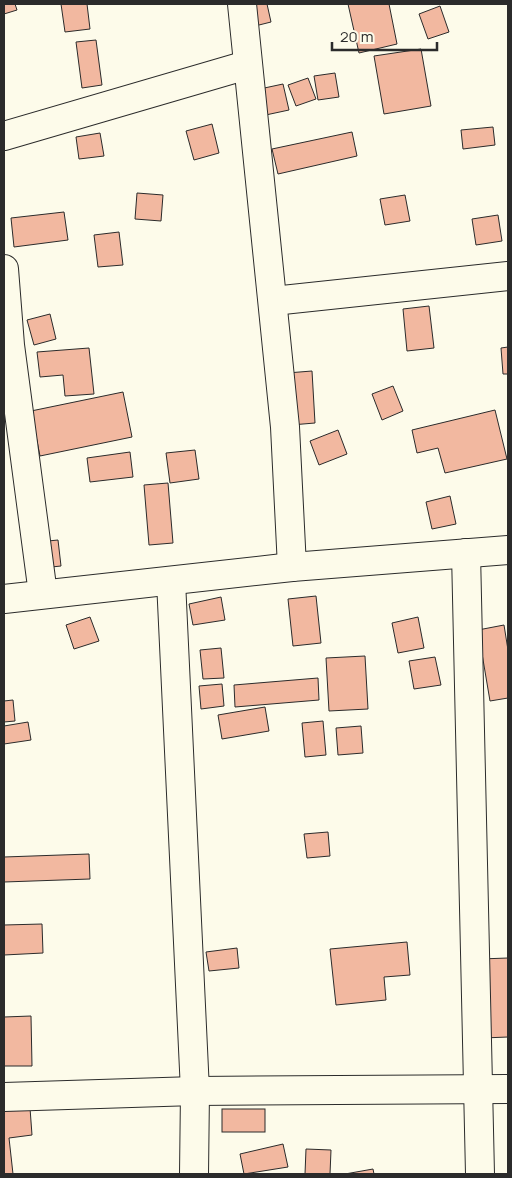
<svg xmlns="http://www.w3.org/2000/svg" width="512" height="1178" font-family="Manrope,sans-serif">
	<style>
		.building { fill: #f2b8a0; stroke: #2b2b2b }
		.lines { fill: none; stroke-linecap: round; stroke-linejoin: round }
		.street-casing { stroke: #2b2b2b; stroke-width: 30 }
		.street { stroke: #fdfbea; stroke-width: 28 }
	</style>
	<rect width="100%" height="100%" fill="#fdfbea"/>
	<g class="building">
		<polygon points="4,4 15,4 17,10 4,14"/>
		<polygon points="61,4 87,4 90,29 65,32"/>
		<polygon points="242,4 267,4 271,22 247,28"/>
		<polygon points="348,4 389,4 397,44 359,53"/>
		<polygon points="440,6 449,32 428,39 419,14"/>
		<polygon points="96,40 102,85 82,88 76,42"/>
		<polygon points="421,49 431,106 384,114 374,56"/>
		<polygon points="335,73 339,97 318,100 314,76"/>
		<polygon points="308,78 316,99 296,106 288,85"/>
		<polygon points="283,84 289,110 261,116 255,90"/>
		<polygon points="212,124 219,153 194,160 186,131"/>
		<polygon points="493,127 495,145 463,149 461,130"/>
		<polygon points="352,132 357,156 278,174 272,149"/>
		<polygon points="100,133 104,156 79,159 76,137"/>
		<polygon points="137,193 163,195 161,221 135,219"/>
		<polygon points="405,195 410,221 385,225 380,199"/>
		<polygon points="64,212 68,240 14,247 11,218"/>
		<polygon points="498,215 502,241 476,245 472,219"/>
		<polygon points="119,232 123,265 98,267 94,235"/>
		<polygon points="429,306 434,348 407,351 403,309"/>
		<polygon points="50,314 56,339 34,345 27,320"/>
		<polygon points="508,347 508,374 503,374 501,348"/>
		<polygon points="89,348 94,394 65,396 63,375 40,377 37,352"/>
		<polygon points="312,371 315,423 291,425 287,373"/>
		<polygon points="393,386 403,411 382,420 372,394"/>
		<polygon points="123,392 132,437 40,456 31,411"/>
		<polygon points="495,410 507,459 445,473 438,448 417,453 412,430"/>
		<polygon points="338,430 347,454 319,465 310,441"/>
		<polygon points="195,450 199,479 170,483 166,453"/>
		<polygon points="130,452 133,477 90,482 87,458"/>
		<polygon points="168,483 173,543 149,545 144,485"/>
		<polygon points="450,496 456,524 432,529 426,502"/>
		<polygon points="58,540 61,566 42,568 38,542"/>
		<polygon points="316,596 321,643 293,646 288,599"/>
		<polygon points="221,597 225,620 193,625 189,604"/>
		<polygon points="90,617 99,641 74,649 66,625"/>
		<polygon points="418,617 424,648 398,653 392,623"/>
		<polygon points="504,625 508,650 508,698 490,701 478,630"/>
		<polygon points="221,648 224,678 203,679 200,650"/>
		<polygon points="365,656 368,709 329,711 326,658"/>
		<polygon points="435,657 441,685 414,689 409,661"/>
		<polygon points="318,678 319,700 235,707 234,685"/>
		<polygon points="222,684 224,706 201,709 199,686"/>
		<polygon points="13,700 15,721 4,722 4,701"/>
		<polygon points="265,707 269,731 222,739 218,715"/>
		<polygon points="323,721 326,755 305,757 302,723"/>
		<polygon points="28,722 31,740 4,744 4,726"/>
		<polygon points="361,726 363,753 338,755 336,728"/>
		<polygon points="328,832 330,856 307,858 304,834"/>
		<polygon points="89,854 90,879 4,882 4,857"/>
		<polygon points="42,924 43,953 4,955 4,925"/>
		<polygon points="407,942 410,975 384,977 386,1000 336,1005 330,949"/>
		<polygon points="237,948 239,968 209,971 206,952"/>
		<polygon points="508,958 508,1037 483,1038 480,959"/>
		<polygon points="31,1016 32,1066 4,1066 4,1017"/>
		<polygon points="30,1108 32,1135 9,1138 13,1174 4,1174 4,1111"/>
		<rect x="222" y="1109" width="43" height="23"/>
		<polygon points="283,1144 288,1167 244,1174 240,1154"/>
		<polygon points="306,1149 331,1150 330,1174 305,1174"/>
		<polygon points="373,1169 374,1174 345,1174"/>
	</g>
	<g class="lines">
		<g class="street-casing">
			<g id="street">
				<polyline points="242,4 285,427 292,567"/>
				<polyline points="4,136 247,65"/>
				<polyline points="4,269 10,345 43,594"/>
				<polyline points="273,301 508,276"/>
				<polyline points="466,553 480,1174"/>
				<polyline points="171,581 195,1091 194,1174"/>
				<polyline points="4,599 292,567 508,550"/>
				<polyline points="4,1097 195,1091 508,1089"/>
			</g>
		</g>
		<use href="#street" class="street"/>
	</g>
	<rect width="512" height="1178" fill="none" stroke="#2b2b2b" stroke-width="10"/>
	<path d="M332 42v8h105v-8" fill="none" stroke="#2b2b2b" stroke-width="2.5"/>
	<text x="340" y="42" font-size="15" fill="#2b2b2b" stroke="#fdfbea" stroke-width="4" paint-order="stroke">20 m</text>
</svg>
